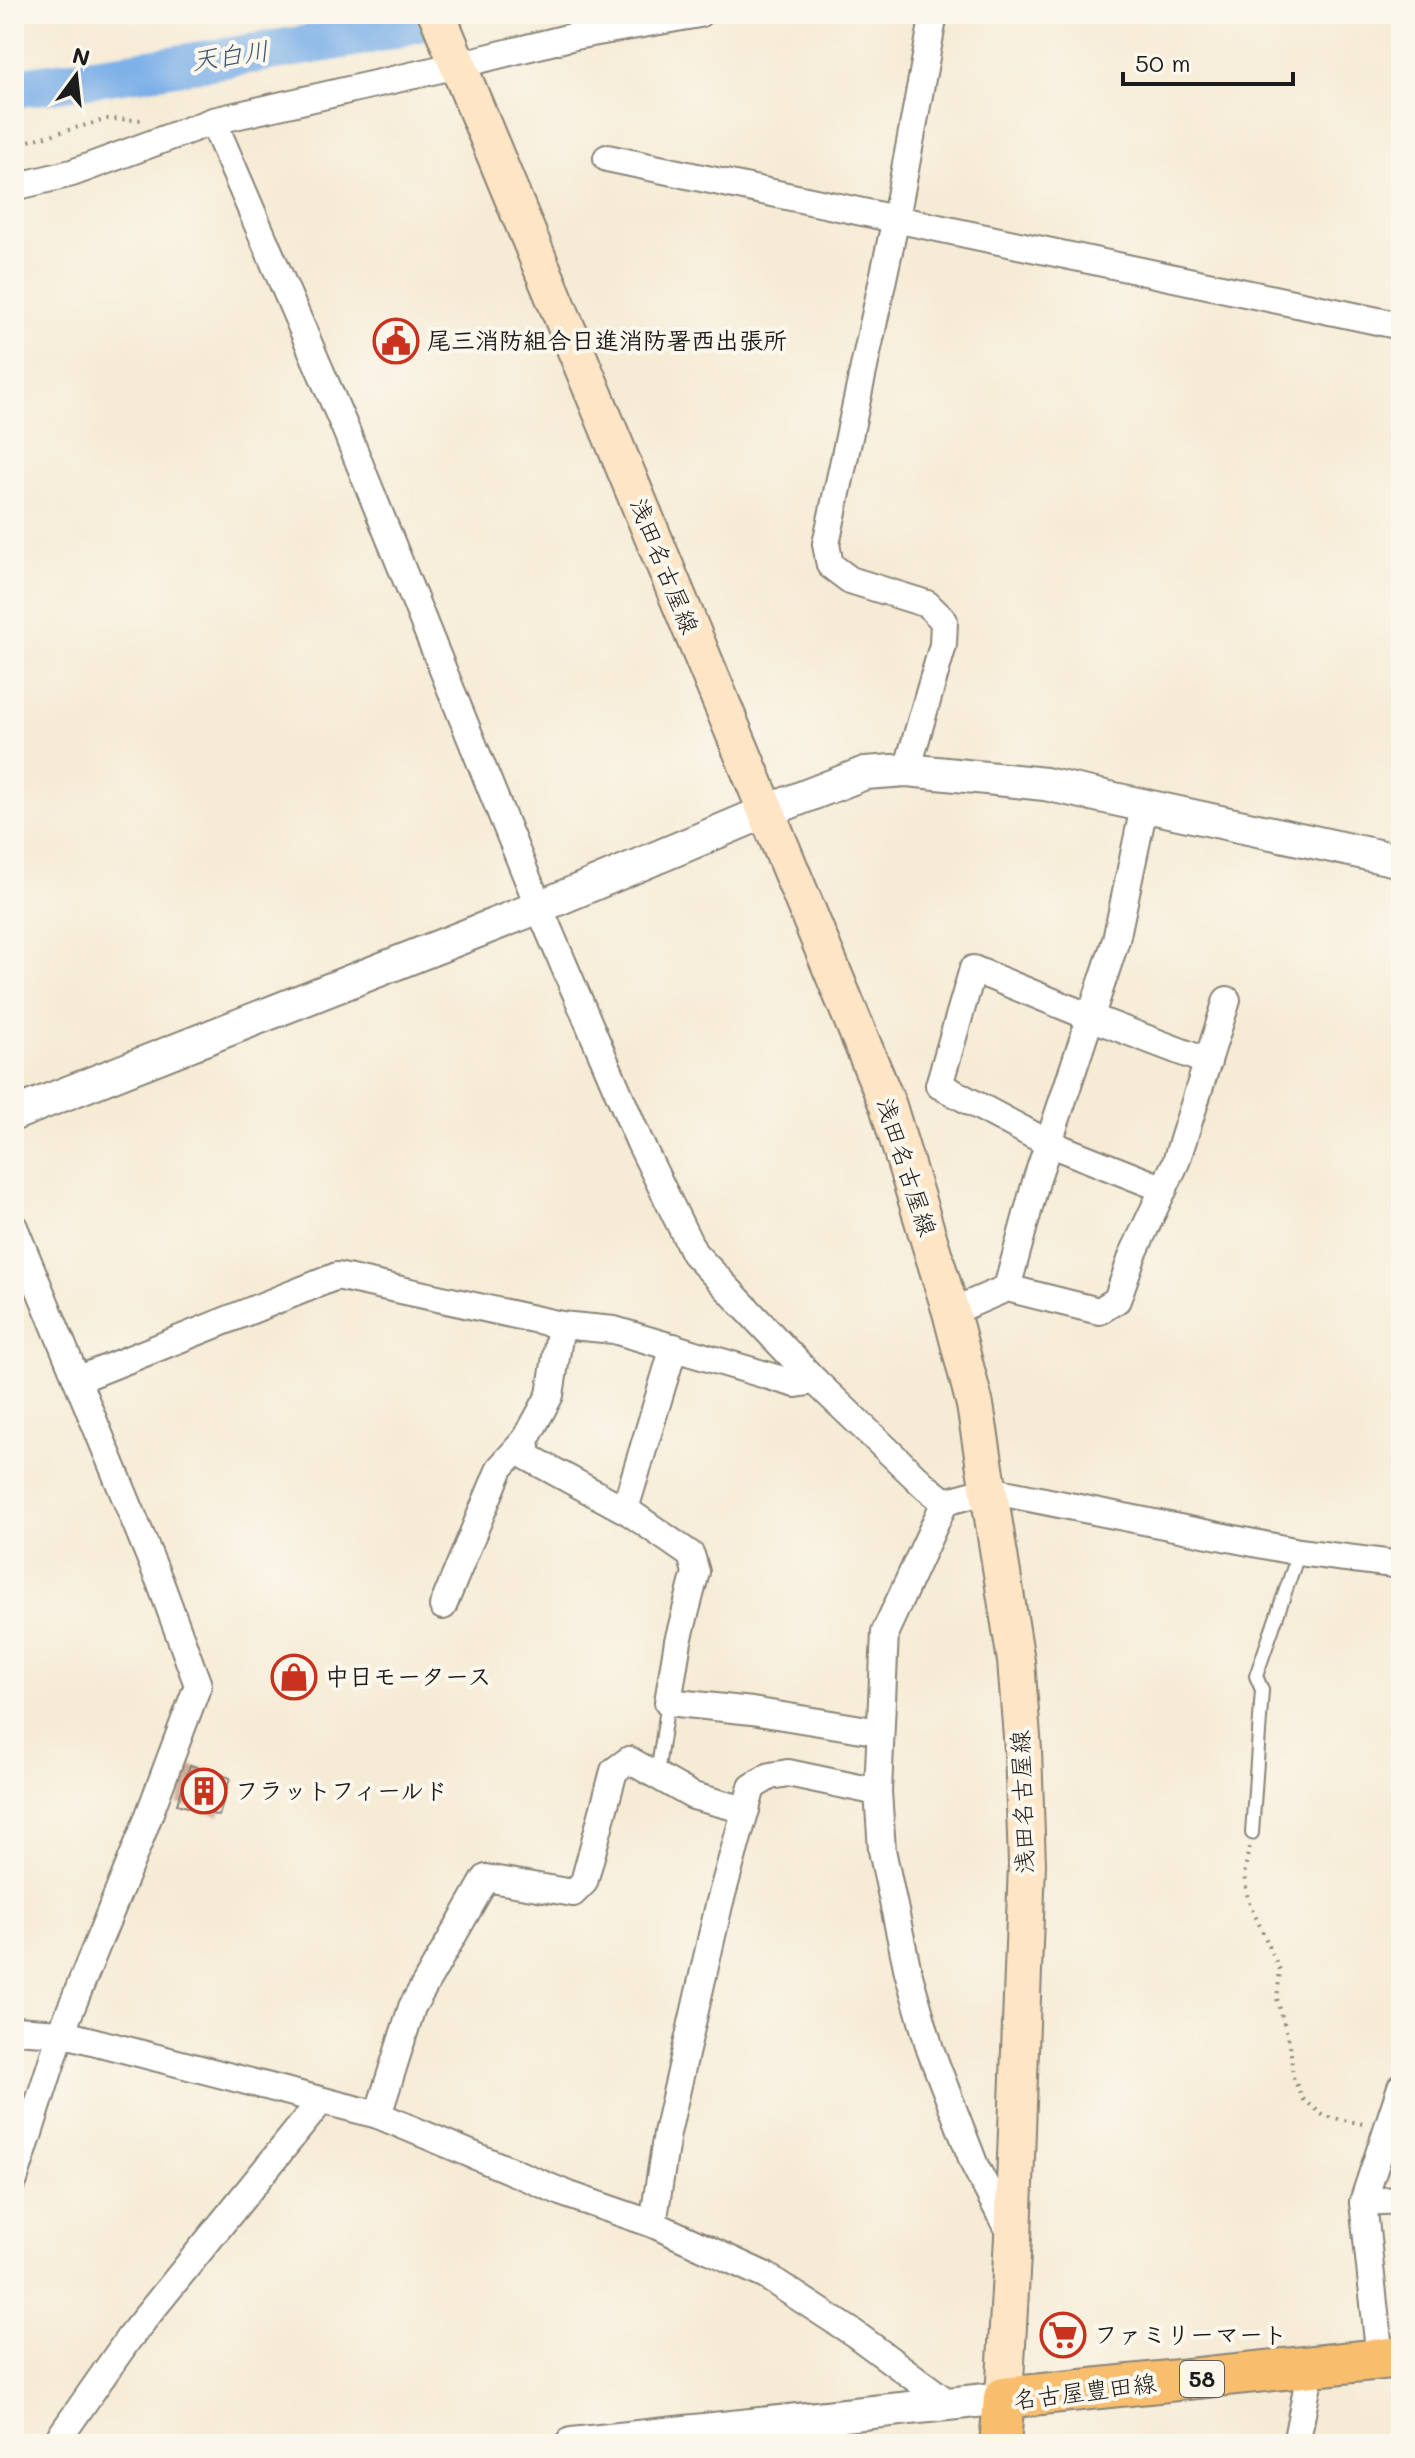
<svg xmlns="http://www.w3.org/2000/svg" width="1415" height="2458" font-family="Mali,'Klee One',sans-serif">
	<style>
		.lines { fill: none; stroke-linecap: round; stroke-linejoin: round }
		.river { stroke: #7aafe8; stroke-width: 40 }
		.building { fill: #c69a83 }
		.service-casing { stroke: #898478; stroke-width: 16 }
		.minor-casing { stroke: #898478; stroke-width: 30 }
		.tertiary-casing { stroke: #898478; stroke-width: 36 }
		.secondary-casing { stroke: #898478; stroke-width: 40 }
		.primary-casing { stroke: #898478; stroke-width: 44 }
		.path { stroke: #898478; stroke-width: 4; stroke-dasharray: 2 6; stroke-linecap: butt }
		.service { stroke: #fff; stroke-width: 12 }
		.minor { stroke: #fff; stroke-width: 26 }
		.tertiary { stroke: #fff; stroke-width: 32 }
		.secondary { stroke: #fde5c5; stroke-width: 36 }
		.primary { stroke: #f9be6d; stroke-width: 40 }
		.labels { text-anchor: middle; stroke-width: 8; stroke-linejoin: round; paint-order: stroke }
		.shield { fill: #fbf7ec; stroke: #5f5e5a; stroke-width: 2 }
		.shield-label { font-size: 22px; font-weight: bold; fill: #1c1c1c }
		.poi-label { font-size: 24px; font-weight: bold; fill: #1c1c1c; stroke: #fbf7ec; text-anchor: start }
		.street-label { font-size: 24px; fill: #1c1c1c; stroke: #fbf7ec }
		.water-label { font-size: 26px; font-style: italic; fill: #42576e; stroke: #fbf7ec }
	</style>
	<rect width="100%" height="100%" fill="#fbf7ec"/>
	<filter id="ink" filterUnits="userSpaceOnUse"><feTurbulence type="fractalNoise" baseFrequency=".0125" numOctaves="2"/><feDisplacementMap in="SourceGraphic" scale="16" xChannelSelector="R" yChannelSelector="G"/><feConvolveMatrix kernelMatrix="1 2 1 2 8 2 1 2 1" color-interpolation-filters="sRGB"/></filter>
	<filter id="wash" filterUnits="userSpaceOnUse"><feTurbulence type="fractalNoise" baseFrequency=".006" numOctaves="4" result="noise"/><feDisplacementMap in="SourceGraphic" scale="32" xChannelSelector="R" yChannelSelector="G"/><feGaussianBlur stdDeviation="1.8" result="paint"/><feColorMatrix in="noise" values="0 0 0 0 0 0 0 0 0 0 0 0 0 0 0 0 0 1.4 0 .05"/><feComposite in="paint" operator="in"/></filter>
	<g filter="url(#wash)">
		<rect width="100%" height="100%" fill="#f6ebd5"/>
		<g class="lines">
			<path class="river" d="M14,88C97,77 180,65 263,52C324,42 385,34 443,14"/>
		</g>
		<g id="blocks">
			<polygon class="building" points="190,1765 230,1778 219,1816 177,1804"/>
		</g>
	</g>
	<g filter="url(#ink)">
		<use href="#blocks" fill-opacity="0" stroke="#898478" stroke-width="2"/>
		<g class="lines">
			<g class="service-casing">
				<g id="service">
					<polyline points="657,1774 668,1702"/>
					<polyline points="1252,1833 1262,1690 1256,1676 1299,1552"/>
				</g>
			</g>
			<g class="minor-casing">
				<g id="minor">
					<polyline points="213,121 345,428 539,907 640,1143 694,1253 815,1381 926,1487 945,1502 885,1632 878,1792 882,1850 908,1972 930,2049 975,2166 1011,2235"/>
					<polyline points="607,158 1401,326"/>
					<polyline points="14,187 72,173 213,121 458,65 575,36 699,14"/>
					<polyline points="907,770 943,645 944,621 927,604 850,580 830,565 826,544 896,218 934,14"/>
					<polyline points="1164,1189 1048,1143 939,1085 973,969 1090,1017 1208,1062"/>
					<polyline points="14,1227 160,1582 198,1685 140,1839 61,2033 14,2180"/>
					<polyline points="1007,1288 1037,1178 1116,940 1144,807"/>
					<polyline points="951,1312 1007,1288 1099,1311 1117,1300 1133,1254 1176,1162 1227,1000"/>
					<polyline points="561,1325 550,1395 526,1439 528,1457 629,1512 691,1555 696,1572 678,1641 668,1702 752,1711 880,1732"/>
					<polyline points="77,1380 337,1276 561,1325 614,1330 796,1384 815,1381"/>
					<polyline points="945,1502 989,1490 1299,1552 1401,1565"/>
					<polyline points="625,1509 674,1347"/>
					<polyline points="443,1606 500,1468 526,1439"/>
					<polyline points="14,2030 61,2033 378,2115 566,2194 653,2224 766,2276 855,2334 947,2402"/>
					<polyline points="378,2115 412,2007 486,1878 573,1893 584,1882 614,1771 629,1760 693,1796 746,1810"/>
					<polyline points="1363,2202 1401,2200"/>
					<polyline points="653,2224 667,2133 719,1905 752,1787 770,1776 788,1773 878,1792"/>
					<polyline points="1380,2359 1363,2202 1401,2087"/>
					<polyline points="55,2444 129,2338 321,2101"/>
					<polyline points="1296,2444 1311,2368"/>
				</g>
			</g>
			<g class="tertiary-casing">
				<g id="tertiary">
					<polyline points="14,1114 539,907 765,812 865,773 907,770 1045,784 1401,861"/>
					<polyline points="572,2444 1004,2398"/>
				</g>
			</g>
			<g class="secondary-casing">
				<polyline id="secondary" points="437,14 888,1106 951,1312 975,1405 1016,1661 1023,1750 1027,1864 1013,2237 1004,2398"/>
			</g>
			<g class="primary-casing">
				<polyline id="primary" points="1000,2444 1004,2398 1401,2357"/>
			</g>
			<g class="path">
				<polyline points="14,145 108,119 143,120"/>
				<polyline points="1249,1847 1244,1875 1248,1900 1280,1970 1277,1999 1290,2044 1293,2077 1303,2099 1324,2116 1363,2124"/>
			</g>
			<use href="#service" class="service"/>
			<use href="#minor" class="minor"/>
			<use href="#tertiary" class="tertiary"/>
			<use href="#secondary" class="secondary"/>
			<use href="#primary" class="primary"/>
		</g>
	</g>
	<defs>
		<g id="civic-ring" transform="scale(2.3)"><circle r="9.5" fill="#fbf7ec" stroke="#c8321e" stroke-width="1.5"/><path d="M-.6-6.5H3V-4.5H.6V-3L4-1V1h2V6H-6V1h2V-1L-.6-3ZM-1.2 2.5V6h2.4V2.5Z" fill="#c8321e"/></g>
		<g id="shop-ring" transform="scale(2.3)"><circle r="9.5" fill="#fbf7ec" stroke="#c8321e" stroke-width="1.5"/><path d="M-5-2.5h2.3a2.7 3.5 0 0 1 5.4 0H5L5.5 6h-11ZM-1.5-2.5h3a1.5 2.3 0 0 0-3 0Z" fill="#c8321e"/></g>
		<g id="building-ring" transform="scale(2.3)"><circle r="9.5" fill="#fbf7ec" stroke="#c8321e" stroke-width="1.5"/><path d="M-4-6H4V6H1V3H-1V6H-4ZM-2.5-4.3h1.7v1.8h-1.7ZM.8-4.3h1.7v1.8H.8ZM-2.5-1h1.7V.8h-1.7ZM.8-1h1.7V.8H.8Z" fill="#c8321e"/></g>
		<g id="supermarket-ring" transform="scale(2.3)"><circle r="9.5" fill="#fbf7ec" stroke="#c8321e" stroke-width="1.5"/><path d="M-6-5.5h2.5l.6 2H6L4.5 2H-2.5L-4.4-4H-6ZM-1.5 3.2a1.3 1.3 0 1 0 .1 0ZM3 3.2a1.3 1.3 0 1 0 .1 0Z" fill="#c8321e"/></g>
	</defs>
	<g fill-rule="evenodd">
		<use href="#civic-ring" x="396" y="341"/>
		<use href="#shop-ring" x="294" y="1677"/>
		<use href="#building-ring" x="204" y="1791"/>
		<use href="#supermarket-ring" x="1063" y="2335"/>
	</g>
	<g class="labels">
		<rect class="shield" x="1180" y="2361" width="44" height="36" rx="6"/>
		<g class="shield-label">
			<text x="1202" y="2387">58</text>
		</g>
		<g class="poi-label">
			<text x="427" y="349">尾三消防組合日進消防署西出張所</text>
			<text x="325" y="1685">中日モータース</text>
			<text x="235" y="1799">フラットフィールド</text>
			<text x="1094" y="2343">ファミリーマート</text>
		</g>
		<g class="street-label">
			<text transform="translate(664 566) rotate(68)" y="8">浅田名古屋線</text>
			<text transform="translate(906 1167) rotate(72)" y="8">浅田名古屋線</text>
			<text transform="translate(1023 1802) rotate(-92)" y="8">浅田名古屋線</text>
			<text transform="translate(1085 2392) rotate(-7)" y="8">名古屋豊田線</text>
		</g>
		<g class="water-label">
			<text transform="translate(230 56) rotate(-8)" y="9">天白川</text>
		</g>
	</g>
	<rect width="1415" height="2458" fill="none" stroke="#fbf7ec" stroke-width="48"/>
	<g transform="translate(76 76) rotate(15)" stroke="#fbf7ec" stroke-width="6" paint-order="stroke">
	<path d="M0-6L14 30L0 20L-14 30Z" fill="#1c1c1c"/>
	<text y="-12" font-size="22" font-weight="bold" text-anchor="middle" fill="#1c1c1c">N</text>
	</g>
	<path d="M1123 72v12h170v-12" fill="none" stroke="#1c1c1c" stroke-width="4"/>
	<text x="1135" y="72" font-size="24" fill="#1c1c1c" stroke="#fbf7ec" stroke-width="6" paint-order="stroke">50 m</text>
</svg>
